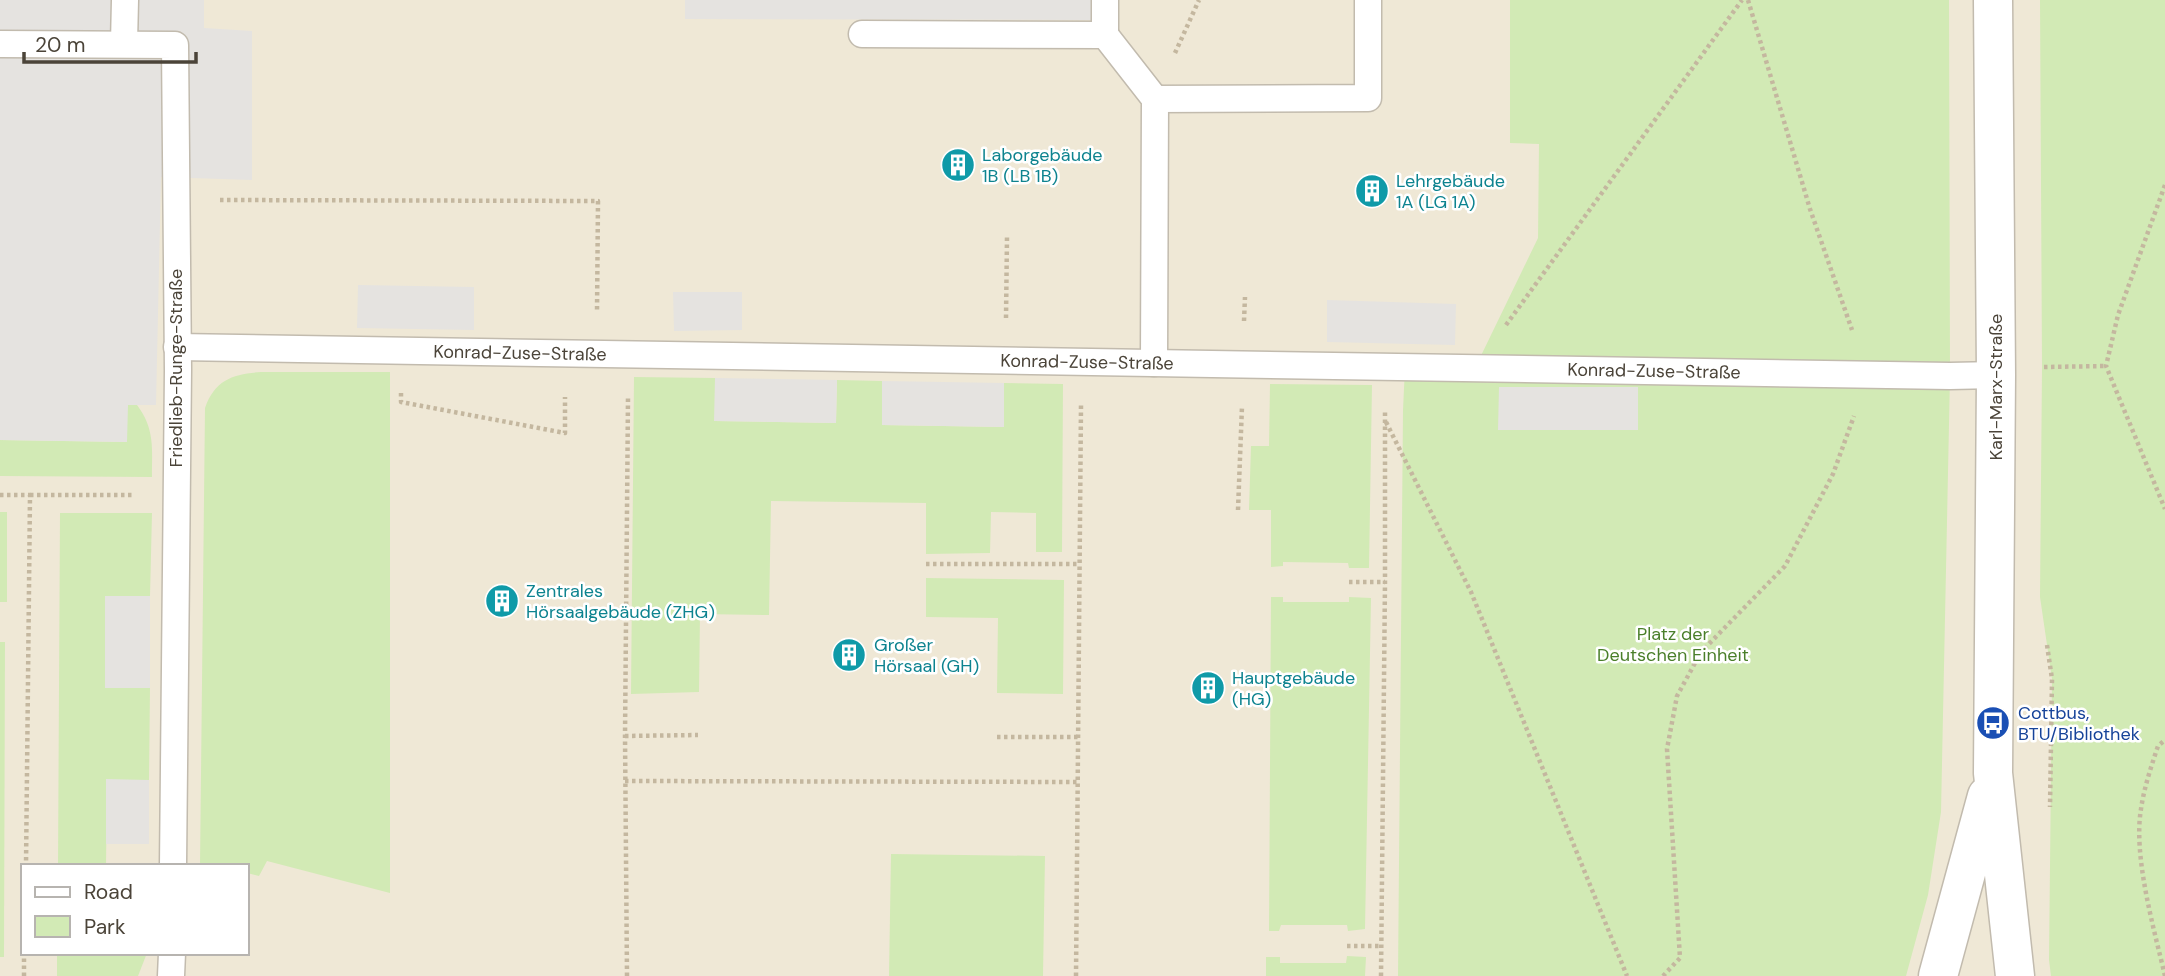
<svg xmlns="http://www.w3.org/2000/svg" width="2165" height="976" font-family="'DM Sans',sans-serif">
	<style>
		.education { fill: #efe8d6; fill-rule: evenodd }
		.green { fill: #d2eab5 }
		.parking { fill: #e5e3e0 }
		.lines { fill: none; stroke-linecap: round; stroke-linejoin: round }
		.service-casing { stroke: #c2bbae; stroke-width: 29 }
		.tertiary-casing { stroke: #c2bbae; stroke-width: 41 }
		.path { stroke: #c4b79f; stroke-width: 4.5; stroke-dasharray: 3.5 3.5; stroke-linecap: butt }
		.service { stroke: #fff; stroke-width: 26 }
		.tertiary { stroke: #fff; stroke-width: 38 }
		.labels { text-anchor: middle; stroke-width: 5; stroke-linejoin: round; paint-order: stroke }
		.culture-label { font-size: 18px; fill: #0d838f; stroke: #fff; text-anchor: start }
		.street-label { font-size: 18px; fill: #4b4439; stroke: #fff }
		.park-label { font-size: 18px; fill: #4a7f2a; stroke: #fff }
		.transit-label { font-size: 18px; fill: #164399; stroke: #fff; text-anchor: start }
	</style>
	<rect width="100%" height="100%" fill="#f6f3ec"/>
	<path class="education" d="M0,0H2165V976H0ZM23,866H247V953H23Z"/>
	<g class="green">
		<polygon points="1510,0 1949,0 1950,376 1941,812 1928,895 1906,976 1398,976 1403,410 1405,367 1475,368 1538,238 1539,144 1510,143"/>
		<polygon points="2040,0 2165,0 2165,976 2051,976 2049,960 2052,679 2040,597 2042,367"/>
		<path d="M261,372H390V893L267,861L259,876L247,873V866H200L205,408C215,379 234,374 261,372Z"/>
		<polygon points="634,377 715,378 715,421 836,423 837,380 882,381 882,425 1004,427 1004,383 1063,384 1062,552 1036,552 1036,513 991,512 990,553 926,554 926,503 771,501 769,615 700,614 699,692 631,694"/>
		<polygon points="1270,384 1372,385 1369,568 1349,568 1348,563 1283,562 1283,566 1271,567 1271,510 1249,510 1251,446 1269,446"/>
		<path d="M127,405H137C155,429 152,448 152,477L0,476V440L127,442Z"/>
		<rect x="0" y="512" width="7" height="90"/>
		<polygon points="60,513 152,513 150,596 105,597 105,688 150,688 149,780 107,780 106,866 58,866"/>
		<polygon points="926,578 1064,580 1063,694 997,693 998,618 926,617"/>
		<polygon points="1271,597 1283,597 1283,602 1349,602 1349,597 1371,598 1365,929 1348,931 1347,925 1281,925 1279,931 1269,931"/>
		<polygon points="0,642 5,642 4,957 0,957"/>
		<polygon points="891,854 1045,856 1043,976 889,976"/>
		<polygon points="57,953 147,953 138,976 57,976"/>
		<polygon points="1347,956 1366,957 1365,976 1266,976 1266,957 1280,957 1280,963 1346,963"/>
	</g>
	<g class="parking">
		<polygon points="0,0 204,0 204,28 252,31 252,180 161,177 156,405 128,405 127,442 0,440"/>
		<polygon points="685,0 1092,0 1091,20 685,19"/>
		<polygon points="358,285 474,287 474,330 357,328"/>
		<polygon points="673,292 742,292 742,330 674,331"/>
		<polygon points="1327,300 1456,304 1455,345 1327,342"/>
		<polygon points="715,378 837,380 836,423 714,421"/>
		<polygon points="882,381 1004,383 1004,427 882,425"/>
		<polygon points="1499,387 1638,387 1638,430 1498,430"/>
		<rect x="105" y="596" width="45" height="92"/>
		<polygon points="106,779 149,780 149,844 106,844"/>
	</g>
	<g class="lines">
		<g class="service-casing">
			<g id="service">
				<polyline points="1105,0 1105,35"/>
				<polyline points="862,34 1105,35 1155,99 1154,363"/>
				<polyline points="124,43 125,0"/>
				<polyline points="0,44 175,45 178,370 173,866"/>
				<polyline points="1155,99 1368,98 1368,0"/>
				<polyline points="177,347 1950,376 1996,375"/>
				<polyline points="171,976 172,953"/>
			</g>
		</g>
		<g class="tertiary-casing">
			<g id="tertiary">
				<polyline points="1993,0 1996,375 1993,773 2015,976"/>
				<polyline points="1938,976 1987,796"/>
			</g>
		</g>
		<g class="path">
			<polyline points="1748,0 1810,209 1852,330"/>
			<polyline points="1175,53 1199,0"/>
			<polyline points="2165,185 2118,315 2106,366 2165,509"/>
			<polyline points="220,200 598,201 597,312"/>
			<polyline points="1006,318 1007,237"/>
			<polyline points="1244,321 1245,297"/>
			<polyline points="1506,325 1742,0"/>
			<polyline points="2044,367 2106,366"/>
			<polyline points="401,393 401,402 565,433 565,397"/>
			<polyline points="1386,422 1471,592 1627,976"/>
			<polyline points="0,495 30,495 26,866"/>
			<polyline points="30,495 134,495"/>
			<polyline points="1238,510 1242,406"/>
			<polyline points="926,564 1079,564"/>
			<polyline points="1349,582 1385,582"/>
			<polyline points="2047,645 2052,679 2050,807"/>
			<polyline points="625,736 698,735"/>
			<polyline points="997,737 1078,737"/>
			<polyline points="625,781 1078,782"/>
			<polyline points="1347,946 1381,946"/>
			<polyline points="24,976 24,953"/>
			<polyline points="627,976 625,736 628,397"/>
			<polyline points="1076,976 1081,405"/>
			<polyline points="1381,976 1385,582 1385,410"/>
			<polyline points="1663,976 1680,958 1667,749 1677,696 1701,652 1785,566 1833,474 1854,416"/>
			<path d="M2165,976C2154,929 2133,856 2141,809C2144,788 2151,767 2158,746L2165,740"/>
		</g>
		<use href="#service" class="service"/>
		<use href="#tertiary" class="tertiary"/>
	</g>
	<defs>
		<g id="building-disc" transform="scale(1.75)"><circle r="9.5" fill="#0f9aa8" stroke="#fff"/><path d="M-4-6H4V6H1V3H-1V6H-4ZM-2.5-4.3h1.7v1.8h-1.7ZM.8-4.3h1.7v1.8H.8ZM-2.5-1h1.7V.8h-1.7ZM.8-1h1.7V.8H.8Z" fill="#fff"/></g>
		<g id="bus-disc" transform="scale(1.75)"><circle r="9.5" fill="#1a4fb4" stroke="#fff"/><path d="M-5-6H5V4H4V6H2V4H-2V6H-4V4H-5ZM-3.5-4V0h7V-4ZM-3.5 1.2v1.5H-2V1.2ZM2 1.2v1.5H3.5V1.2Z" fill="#fff"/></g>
	</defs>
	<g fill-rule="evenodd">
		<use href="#building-disc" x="958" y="165"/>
		<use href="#building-disc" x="1372" y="191"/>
		<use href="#building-disc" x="502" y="601"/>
		<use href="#building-disc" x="849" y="655"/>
		<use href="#building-disc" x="1208" y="688"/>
		<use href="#bus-disc" x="1993" y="723"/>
	</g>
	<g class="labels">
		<g class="culture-label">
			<text x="982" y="161">Laborgebäude<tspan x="982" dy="21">1B (LB 1B)</tspan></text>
			<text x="1396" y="187">Lehrgebäude<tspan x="1396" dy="21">1A (LG 1A)</tspan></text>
			<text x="526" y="597">Zentrales<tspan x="526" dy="21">Hörsaalgebäude (ZHG)</tspan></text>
			<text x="874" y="651">Großer<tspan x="874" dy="21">Hörsaal (GH)</tspan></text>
			<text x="1232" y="684">Hauptgebäude<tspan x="1232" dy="21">(HG)</tspan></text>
		</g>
		<g class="street-label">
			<text transform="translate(520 353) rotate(1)" y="6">Konrad-Zuse-Straße</text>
			<text transform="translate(1087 362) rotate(1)" y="6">Konrad-Zuse-Straße</text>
			<text transform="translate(176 368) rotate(-90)" y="6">Friedlieb-Runge-Straße</text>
			<text transform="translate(1654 371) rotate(1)" y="6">Konrad-Zuse-Straße</text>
			<text transform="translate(1996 387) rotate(-90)" y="6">Karl-Marx-Straße</text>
		</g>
		<g class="park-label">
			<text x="1673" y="640">Platz der<tspan x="1673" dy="21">Deutschen Einheit</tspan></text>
		</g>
		<g class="transit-label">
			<text x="2018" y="719">Cottbus,<tspan x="2018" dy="21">BTU/Bibliothek</tspan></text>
		</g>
	</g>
	<rect x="21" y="864" width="228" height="91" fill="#ffffff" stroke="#b7b4b0" stroke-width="2"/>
	<rect x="35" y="887" width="35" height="10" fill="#ffffff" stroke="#b7b4b0" stroke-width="2"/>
	<text x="84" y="899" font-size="21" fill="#4b4439">Road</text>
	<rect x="35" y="916" width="35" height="21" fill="#d2eab5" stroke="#b7b4b0" stroke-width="2"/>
	<text x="84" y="934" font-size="21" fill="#4b4439">Park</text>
	<path d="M24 52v10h172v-10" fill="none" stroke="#4b4439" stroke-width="3.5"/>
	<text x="35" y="52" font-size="21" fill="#4b4439" stroke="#ffffff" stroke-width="5" paint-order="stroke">20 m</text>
</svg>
